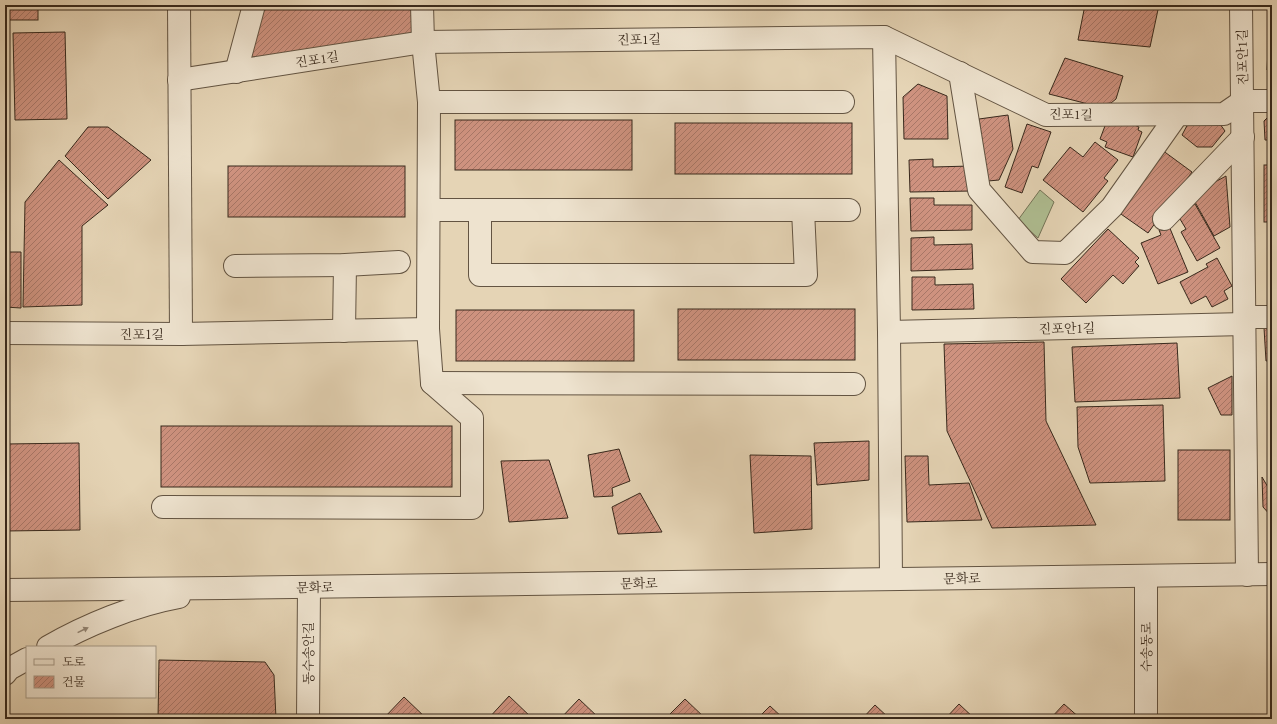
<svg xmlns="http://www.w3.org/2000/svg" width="1277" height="724" font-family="'EB Garamond','Noto Serif KR',serif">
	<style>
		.park { fill: #afbe92; stroke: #747457 }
		.building { fill: url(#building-hatch); stroke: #38291c }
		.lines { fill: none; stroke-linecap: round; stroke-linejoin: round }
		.minor-casing { stroke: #635442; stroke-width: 24 }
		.minor { stroke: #eee3cf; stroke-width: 22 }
		.oneway { fill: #938676 }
		.labels { text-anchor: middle; stroke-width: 4; stroke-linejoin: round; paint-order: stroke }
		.street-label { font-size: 13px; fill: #38291c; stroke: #eee3cf }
	</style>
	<defs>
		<pattern id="building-hatch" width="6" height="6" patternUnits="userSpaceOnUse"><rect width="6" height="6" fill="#ce927f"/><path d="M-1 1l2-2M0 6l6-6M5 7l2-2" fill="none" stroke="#a87767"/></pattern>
	</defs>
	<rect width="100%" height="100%" fill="#e5d4b5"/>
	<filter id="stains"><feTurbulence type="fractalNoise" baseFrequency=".005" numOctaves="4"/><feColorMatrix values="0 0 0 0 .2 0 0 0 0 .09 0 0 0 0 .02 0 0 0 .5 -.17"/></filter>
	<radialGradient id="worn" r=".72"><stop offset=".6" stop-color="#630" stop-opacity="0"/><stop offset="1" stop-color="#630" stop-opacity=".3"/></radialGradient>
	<polygon class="park" points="1040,190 1054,202 1038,238 1018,220"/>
	<g class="building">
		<rect x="5" y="5" width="33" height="15"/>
		<polygon points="259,5 415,5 416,36 246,66"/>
		<polygon points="1085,5 1159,5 1150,47 1078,40"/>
		<polygon points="1268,9 1272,9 1272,29 1268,28"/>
		<polygon points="65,32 67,119 15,120 13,33"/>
		<polygon points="1268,50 1272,50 1272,70 1267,70"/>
		<polygon points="1065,58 1123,76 1116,99 1111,103 1092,105 1049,94"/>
		<polygon points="918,84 947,96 948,139 904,139 903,97"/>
		<polygon points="1271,114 1272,140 1265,140 1264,121"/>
		<polygon points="1008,115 1013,149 999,180 988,181 979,119"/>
		<polygon points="1108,118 1122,120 1139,127 1138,130 1142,132 1133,157 1105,147 1107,142 1100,139"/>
		<rect x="455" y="120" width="177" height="50"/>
		<polygon points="1190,120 1217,120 1225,131 1212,147 1197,147 1182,135"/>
		<rect x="675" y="123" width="177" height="51"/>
		<polygon points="1027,124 1051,132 1038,168 1032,166 1022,193 1005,187"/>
		<polygon points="88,127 108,127 151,160 108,199 65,156"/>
		<polygon points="1095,142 1118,160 1104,178 1108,181 1083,212 1043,180 1070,147 1083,157"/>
		<polygon points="1162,150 1192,172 1148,233 1118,212"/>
		<polygon points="933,159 933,167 971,166 972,191 910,192 909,160"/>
		<polygon points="59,160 108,205 82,226 82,305 23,307 25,202"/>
		<rect x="1264" y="165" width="8" height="57"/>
		<rect x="228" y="166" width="177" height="51"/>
		<polygon points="1226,176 1230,227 1214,236 1191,195"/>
		<polygon points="910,198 934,198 934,205 972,205 972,230 911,231"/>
		<polygon points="1195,204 1220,248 1197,261 1181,232 1186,229 1177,214"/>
		<polygon points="1169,226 1188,272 1158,284 1141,243 1161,235 1159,230"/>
		<polygon points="1108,229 1139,258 1135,262 1139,266 1123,284 1113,275 1086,303 1061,279"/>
		<polygon points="934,237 934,245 972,244 973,269 911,271 911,238"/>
		<polygon points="5,252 21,252 21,308 5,307"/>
		<polygon points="1217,258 1232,286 1224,291 1228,299 1212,307 1206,296 1191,304 1180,282 1208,267 1206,264"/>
		<polygon points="1270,270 1272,270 1272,292 1271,292"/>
		<polygon points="912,277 935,277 935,285 973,284 974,309 912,310"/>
		<rect x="678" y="309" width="177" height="51"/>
		<rect x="456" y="310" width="178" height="51"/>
		<polygon points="1264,328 1272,328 1272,360 1266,361"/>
		<polygon points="1044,342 1046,421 1096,525 992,528 947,431 944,344"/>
		<polygon points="1177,343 1180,398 1075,402 1072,347"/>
		<polygon points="1232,376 1232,415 1221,415 1208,388"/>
		<polygon points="1163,405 1165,481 1090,483 1078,447 1077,407"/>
		<rect x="161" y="426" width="291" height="61"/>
		<polygon points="869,441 869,480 817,485 814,443"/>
		<polygon points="79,443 80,530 5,531 5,444"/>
		<polygon points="619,449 630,481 612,488 613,496 594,497 588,455"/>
		<rect x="1178" y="450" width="52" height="70"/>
		<polygon points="750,455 811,456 812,529 754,533"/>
		<polygon points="905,456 928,456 929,485 969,483 982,520 907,522"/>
		<polygon points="549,460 568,518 509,522 501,461"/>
		<polygon points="1262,477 1272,494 1272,517 1263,507"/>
		<polygon points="640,493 662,532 618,534 612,507"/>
		<polygon points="159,660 265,662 274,675 276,719 158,719"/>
		<polygon points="509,696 533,719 488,719"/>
		<polygon points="404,697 427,719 383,719"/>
		<polygon points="579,699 600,719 560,719"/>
		<polygon points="685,699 706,719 665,719"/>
		<polygon points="959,704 975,719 945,719"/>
		<polygon points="1064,704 1081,719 1050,719"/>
		<polygon points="875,705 890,719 862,719"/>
		<polygon points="770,706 784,719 757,719"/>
	</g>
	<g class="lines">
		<g class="minor-casing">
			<g id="minor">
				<polyline points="179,5 181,334"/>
				<polyline points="1241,5 1247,575"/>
				<polyline points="884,37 889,332 891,579"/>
				<polyline points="236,72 254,5"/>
				<polyline points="960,73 979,190 1033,252 1065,253 1112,207 1177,115"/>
				<polyline points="179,80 423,42 884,37 1046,115 1224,114 1243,101 1272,101"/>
				<polyline points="429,102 843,102"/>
				<polyline points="429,210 849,210"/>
				<polyline points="480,210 480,275 806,275 803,210"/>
				<polyline points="1164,219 1243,137"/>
				<polyline points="235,266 345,265 399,262"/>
				<polyline points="1245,317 1272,317"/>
				<polyline points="344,331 345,265"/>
				<polyline points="889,332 1245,324"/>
				<polyline points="5,333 181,334 428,329 429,102 423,42 422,5"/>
				<polyline points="432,383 854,384"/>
				<polyline points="163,507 472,508 472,418 432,383 428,329"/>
				<polyline points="1146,576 1146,719"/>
				<polyline points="5,590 225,588 1272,574"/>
				<path d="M48,647C86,625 135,605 179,597"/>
				<polyline points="5,674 9,669 27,659"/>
				<polyline points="308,719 309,587"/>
			</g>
		</g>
		<use href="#minor" class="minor"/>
	</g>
	<defs><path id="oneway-solid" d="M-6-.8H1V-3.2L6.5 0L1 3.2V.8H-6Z"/></defs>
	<use class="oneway" href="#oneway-solid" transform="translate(83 630) rotate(-26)"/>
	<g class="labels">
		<g class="street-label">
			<text transform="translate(639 39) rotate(-1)" y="5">진포1길</text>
			<text transform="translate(1242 57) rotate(-91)" y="5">진포안1길</text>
			<text transform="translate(317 59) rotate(-9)" y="5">진포1길</text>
			<text transform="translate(1071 114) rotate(1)" y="5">진포1길</text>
			<text transform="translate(1067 328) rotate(-1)" y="5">진포안1길</text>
			<text x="142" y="339">진포1길</text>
			<text transform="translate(962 578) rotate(-1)" y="5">문화로</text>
			<text transform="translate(639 583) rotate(-1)" y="5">문화로</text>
			<text transform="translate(315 587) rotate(-1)" y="5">문화로</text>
			<text transform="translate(1146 647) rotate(-90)" y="5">수송동로</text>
			<text transform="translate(308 653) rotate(-90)" y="5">동수송안길</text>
		</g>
	</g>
	<rect width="1277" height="724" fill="none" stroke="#e5d4b5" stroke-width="20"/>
	<rect x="6" y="6" width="1265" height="712" fill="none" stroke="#38291c" stroke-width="2"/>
	<rect x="10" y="10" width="1257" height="704" fill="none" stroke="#38291c"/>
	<rect x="26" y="646" width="130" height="52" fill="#eee3cf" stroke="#a59987"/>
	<rect x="34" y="659" width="20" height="6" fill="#eee3cf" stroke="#a59987"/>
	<text x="62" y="666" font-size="12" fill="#38291c">도로</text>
	<rect x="34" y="676" width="20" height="12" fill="url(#building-hatch)" stroke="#a59987"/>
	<text x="62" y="686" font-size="12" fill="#38291c">건물</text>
	<rect width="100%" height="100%" filter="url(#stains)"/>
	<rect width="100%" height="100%" fill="url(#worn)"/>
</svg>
